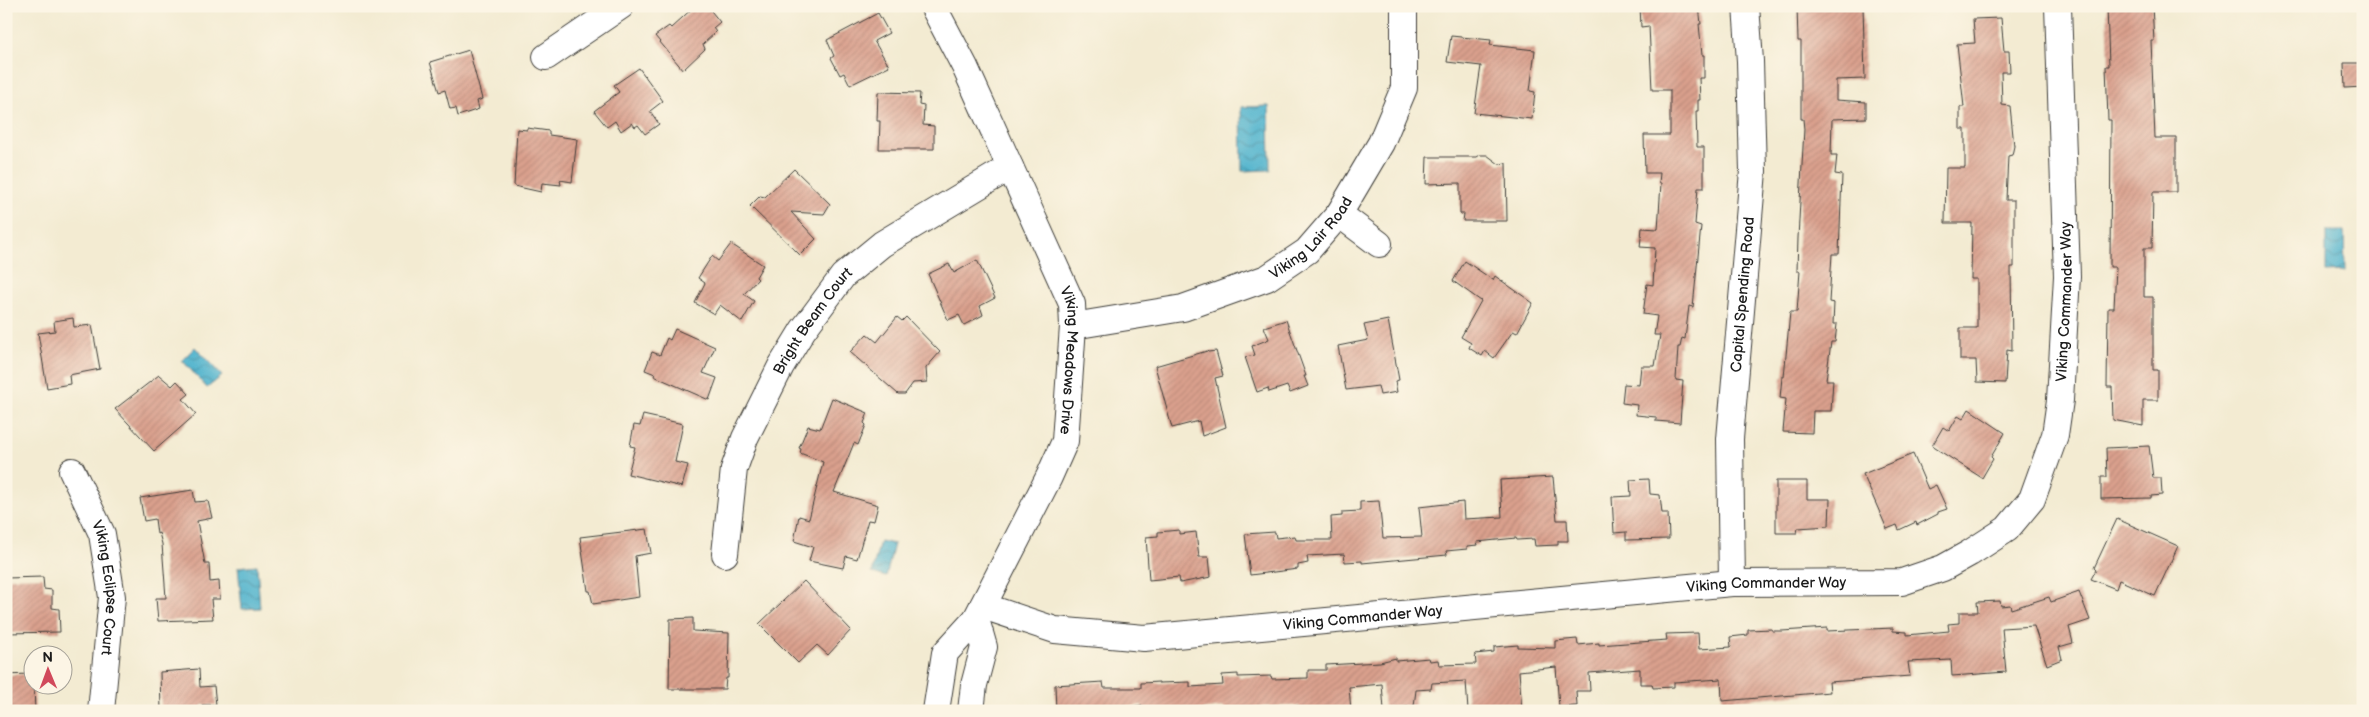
<svg xmlns="http://www.w3.org/2000/svg" width="2369" height="717" font-family="'Balsamiq Sans',sans-serif">
	<style>
		.water { fill: url(#water-waves); stroke: #356774 }
		.building { fill: url(#building-hatch) }
		.lines { fill: none; stroke-linecap: round; stroke-linejoin: round }
		.minor-casing { stroke: #3c3b37; stroke-width: 28 }
		.minor { stroke: #fff; stroke-width: 26 }
		.labels { text-anchor: middle; stroke-width: 4.5; stroke-linejoin: round; paint-order: stroke }
		.street-label { font-size: 15px; fill: #1c1c1c; stroke: #fcf5e5 }
	</style>
	<defs>
		<pattern id="water-waves" width="16" height="10" patternUnits="userSpaceOnUse" patternTransform="scale(1.25)"><rect width="16" height="10" fill="#4eb2cd"/><path d="M0 5q4-4 8 0t8 0" fill="none" stroke="#4090a6"/></pattern>
		<pattern id="building-hatch" width="6" height="6" patternUnits="userSpaceOnUse" patternTransform="scale(1.25)"><rect width="6" height="6" fill="#daa08d"/><path d="M-1 1l2-2M0 6l6-6M5 7l2-2" fill="none" stroke="#ba8979"/></pattern>
	</defs>
	<rect width="100%" height="100%" fill="#fcf5e5"/>
	<filter id="ink" filterUnits="userSpaceOnUse"><feTurbulence type="fractalNoise" baseFrequency=".02" numOctaves="2"/><feDisplacementMap in="SourceGraphic" scale="10" xChannelSelector="R" yChannelSelector="G"/><feConvolveMatrix kernelMatrix="1 2 1 2 8 2 1 2 1" color-interpolation-filters="sRGB"/></filter>
	<filter id="wash" filterUnits="userSpaceOnUse"><feTurbulence type="fractalNoise" baseFrequency=".0096" numOctaves="4" result="noise"/><feDisplacementMap in="SourceGraphic" scale="20" xChannelSelector="R" yChannelSelector="G"/><feGaussianBlur stdDeviation="1.12" result="paint"/><feColorMatrix in="noise" values="0 0 0 0 0 0 0 0 0 0 0 0 0 0 0 0 0 1.4 0 .05"/><feComposite in="paint" operator="in"/></filter>
	<g filter="url(#wash)">
		<rect width="100%" height="100%" fill="#f3ebd2"/>
		<g class="water">
			<polygon points="1269,106 1270,170 1242,171 1241,107"/>
			<polygon points="2326,231 2344,231 2345,271 2326,272"/>
			<polygon points="195,347 222,376 207,388 182,360"/>
			<polygon points="880,541 894,544 886,577 872,573"/>
			<polygon points="257,565 260,608 242,609 238,567"/>
		</g>
		<g id="blocks">
			<g class="building">
				<polygon points="695,6 707,6 720,22 713,28 716,32 703,44 705,49 683,70 655,36 669,26 671,28"/>
				<polygon points="1640,6 1699,6 1701,24 1699,24 1702,55 1704,55 1704,78 1699,78 1700,100 1698,100 1698,111 1696,111 1697,147 1704,147 1704,188 1698,188 1695,224 1701,226 1693,307 1689,306 1685,339 1682,338 1680,347 1678,347 1676,380 1683,381 1680,423 1656,421 1656,417 1636,415 1637,405 1622,403 1624,384 1639,385 1641,366 1655,366 1660,335 1654,335 1657,316 1643,314 1647,284 1653,285 1655,248 1640,247 1642,228 1658,229 1661,183 1659,183 1660,173 1645,173 1644,135 1670,135 1670,90 1652,90 1649,26 1641,27"/>
				<polygon points="1797,6 1863,6 1865,79 1836,80 1836,100 1866,102 1866,118 1832,119 1831,155 1837,155 1835,174 1842,175 1839,254 1832,254 1829,302 1834,303 1833,324 1837,324 1835,342 1831,342 1826,380 1833,380 1831,411 1813,411 1812,433 1783,432 1786,399 1780,398 1782,377 1784,377 1790,312 1797,312 1800,271 1797,271 1798,238 1804,129 1803,119 1801,119 1801,41 1798,41"/>
				<polygon points="2107,6 2152,6 2154,41 2151,41 2155,138 2176,138 2176,192 2153,192 2152,248 2144,248 2144,297 2153,297 2153,370 2158,370 2158,400 2143,400 2143,426 2113,420 2112,387 2107,387 2108,308 2114,308 2116,267 2110,267 2111,120 2108,120 2106,66 2109,66"/>
				<polygon points="878,13 889,33 874,41 889,66 850,85 844,73 840,75 831,58 834,56 827,40"/>
				<polygon points="2001,18 2004,51 2009,51 2010,72 2001,72 2002,105 2010,106 2014,146 2012,155 2008,156 2006,200 2014,200 2014,267 2011,267 2012,351 2007,350 2005,383 1977,382 1976,360 1960,360 1960,328 1977,328 1977,279 1971,279 1972,223 1945,223 1946,168 1965,168 1965,129 1960,129 1960,107 1964,107 1957,44 1975,43 1973,19"/>
				<polygon points="1451,36 1491,40 1490,45 1535,50 1530,91 1535,92 1532,119 1474,113 1481,66 1447,62"/>
				<polygon points="469,50 482,99 477,101 479,109 458,116 456,108 450,109 445,90 439,92 430,62"/>
				<polygon points="2344,63 2363,63 2363,87 2345,88"/>
				<polygon points="639,68 663,101 650,111 659,124 645,134 638,125 635,127 632,123 621,131 615,121 607,127 594,111 619,92 614,85"/>
				<polygon points="878,92 920,93 919,105 924,106 923,125 934,126 934,149 879,149 880,121 877,121"/>
				<polygon points="527,128 549,131 549,135 577,139 572,182 560,180 561,185 542,183 541,192 514,186 517,129 527,130"/>
				<polygon points="1480,155 1487,155 1499,164 1506,163 1507,221 1463,221 1464,214 1460,214 1460,183 1426,184 1427,157 1477,157"/>
				<polygon points="794,169 830,204 824,214 791,212 816,239 800,255 750,206 760,196 765,197"/>
				<polygon points="731,244 763,265 756,277 758,279 744,294 754,301 742,322 720,305 714,314 695,303 705,283 698,278 712,256 718,261"/>
				<polygon points="977,260 995,298 980,306 983,315 964,325 959,315 948,320 928,274 949,264 954,273"/>
				<polygon points="1465,261 1493,280 1495,276 1533,303 1517,333 1513,331 1494,358 1485,351 1482,356 1469,348 1471,343 1461,337 1481,301 1453,281"/>
				<polygon points="897,317 902,321 906,317 940,352 926,368 927,382 913,383 905,394 898,394 850,352 867,334 877,342"/>
				<polygon points="73,318 74,327 92,325 100,369 69,375 70,384 47,388 38,333 55,331 54,321"/>
				<polygon points="1286,320 1306,376 1304,376 1308,386 1290,393 1287,386 1269,392 1268,388 1257,392 1245,357 1255,355 1252,346 1269,339 1264,327"/>
				<polygon points="1388,320 1399,380 1395,381 1397,392 1380,395 1378,386 1346,390 1338,346 1368,340 1364,325"/>
				<polygon points="675,329 715,347 703,373 717,378 709,400 654,376 655,374 645,370 652,352 660,355 667,338 670,340"/>
				<polygon points="1207,351 1208,352 1216,351 1223,376 1215,378 1226,427 1202,436 1199,421 1172,428 1155,366"/>
				<polygon points="159,375 172,386 177,381 189,394 183,399 196,414 154,451 115,409"/>
				<polygon points="832,398 868,413 864,423 866,425 858,445 854,443 834,492 878,505 874,521 868,520 857,559 846,556 843,568 809,561 813,547 794,541 799,516 809,519 823,462 800,453 801,449 799,448 808,426 820,429"/>
				<polygon points="1969,409 2005,433 1991,457 1993,459 1982,478 1932,446 1943,427 1949,431 1958,416 1963,419"/>
				<polygon points="643,415 683,424 675,462 688,465 682,487 628,474 635,447 630,446 634,425 640,426"/>
				<polygon points="2149,446 2153,478 2161,478 2162,495 2151,496 2151,498 2101,499 2101,477 2107,477 2106,448"/>
				<polygon points="1913,454 1928,489 1936,485 1947,509 1938,512 1938,514 1917,525 1916,522 1899,530 1897,525 1887,529 1863,474"/>
				<polygon points="1553,477 1557,520 1567,520 1568,541 1558,541 1558,545 1535,546 1534,539 1517,540 1516,538 1477,542 1478,545 1467,546 1467,549 1446,551 1447,555 1362,563 1362,561 1345,562 1344,554 1307,556 1308,563 1298,565 1298,569 1250,575 1245,534 1275,532 1276,538 1295,536 1296,540 1332,540 1331,517 1342,516 1342,512 1360,511 1360,502 1379,501 1383,538 1422,537 1419,507 1463,502 1464,519 1502,517 1500,480"/>
				<polygon points="1649,479 1650,494 1660,495 1662,513 1668,513 1669,539 1626,540 1626,532 1614,533 1612,497 1631,496 1630,480"/>
				<polygon points="1776,481 1807,481 1807,499 1830,499 1829,526 1798,528 1797,533 1776,533"/>
				<polygon points="193,490 195,502 208,501 212,518 197,521 205,564 209,564 210,582 219,581 220,599 211,599 213,619 158,621 156,598 166,598 162,544 159,533 157,534 155,519 144,521 140,498"/>
				<polygon points="2117,519 2178,546 2155,596 2119,580 2116,589 2091,579 2096,570 2094,568"/>
				<polygon points="647,529 651,553 635,556 639,597 593,604 590,591 588,591 580,537"/>
				<polygon points="1179,530 1179,534 1196,532 1199,557 1209,557 1211,577 1180,583 1179,577 1149,580 1146,537 1158,536 1158,532"/>
				<polygon points="43,577 44,589 52,590 52,608 59,609 60,632 6,633 6,578"/>
				<polygon points="804,581 851,630 828,655 817,645 798,663 759,624"/>
				<polygon points="2079,592 2090,620 2069,627 2073,643 2059,647 2062,659 2047,665 2034,626 2002,628 2006,672 1952,676 1951,660 1908,662 1910,676 1829,682 1830,692 1722,701 1721,679 1674,682 1674,687 1653,688 1652,684 1640,684 1640,669 1589,673 1590,691 1576,691 1577,706 1559,707 1556,667 1519,671 1522,711 1468,711 1466,681 1432,683 1431,689 1416,690 1414,706 1384,710 1382,684 1349,687 1351,711 1300,711 1299,706 1255,707 1255,711 1224,711 1224,707 1193,711 1142,711 1142,705 1106,711 1056,711 1055,685 1103,682 1104,688 1141,688 1141,683 1159,682 1159,683 1190,682 1190,687 1223,685 1222,675 1238,674 1238,677 1271,676 1272,679 1308,678 1308,670 1326,670 1326,665 1380,662 1396,658 1396,661 1429,658 1430,661 1438,660 1439,665 1476,664 1475,654 1494,652 1494,647 1518,645 1518,647 1555,648 1555,641 1577,639 1578,645 1599,643 1599,645 1667,640 1666,634 1698,633 1699,649 1731,647 1730,637 1748,635 1748,630 1772,629 1772,631 1782,631 1827,628 1827,631 1893,628 1893,631 1907,632 1907,635 1949,631 1948,624 1959,623 1959,612 1978,612 1977,602 2000,601 2001,606 2010,605 2011,609 2049,597 2051,602"/>
				<polygon points="693,618 693,631 729,633 728,678 726,678 725,689 669,689 670,619"/>
				<polygon points="199,669 200,687 214,686 216,705 202,705 202,711 161,711 160,672"/>
				<polygon points="28,674 29,686 34,686 35,711 6,711 6,675"/>
			</g>
		</g>
	</g>
	<g filter="url(#ink)">
		<use href="#blocks" fill-opacity="0" stroke="#3c3b37" stroke-width="1"/>
		<g class="lines">
			<g class="minor-casing">
				<g id="minor">
					<path id="s1" d="M933,6L965,67L1072,304L1073,326L1065,441L1049,477L976,619L945,653L936,711"/>
					<polyline points="546,57 621,6"/>
					<polyline points="1339,214 1379,244"/>
					<path id="s2" d="M1073,326L1183,308L1267,278L1307,251L1339,214L1381,143L1404,88V6"/>
					<path id="s3" d="M72,471L102,534L112,597L101,711"/>
					<path id="s4" d="M725,554L734,469L745,438L781,366L803,330L843,276L882,244L1010,167"/>
					<path id="s5" d="M1732,583L1730,439L1753,171L1750,61L1746,6"/>
					<path id="s6" d="M983,606L1055,630L1144,638L1732,583L1902,582L1943,568L1970,553L2007,529L2032,499L2055,435L2060,400L2067,276L2058,6"/>
					<polyline points="971,711 974,685 984,647 976,619"/>
				</g>
			</g>
			<use href="#minor" class="minor"/>
		</g>
	</g>
	<g class="labels">
		<g class="street-label">
			<text dy="5" stroke="none"><textPath href="#s2" startOffset="261">Viking Lair Road</textPath></text>
			<text dy="5" stroke="none"><textPath href="#s5" startOffset="289">Capital Spending Road</textPath></text>
			<text dy="5" stroke="none"><textPath href="#s6" startOffset="1285">Viking Commander Way</textPath></text>
			<text dy="5" stroke="none"><textPath href="#s4" startOffset="254">Bright Beam Court</textPath></text>
			<text dy="5" stroke="none"><textPath href="#s1" startOffset="385">Viking Meadows Drive</textPath></text>
			<text dy="5" stroke="none"><textPath href="#s6" startOffset="790">Viking Commander Way</textPath></text>
			<text dy="5" stroke="none"><textPath href="#s3" startOffset="124">Viking Eclipse Court</textPath></text>
			<text dy="5" stroke="none"><textPath href="#s6" startOffset="385">Viking Commander Way</textPath></text>
		</g>
	</g>
	<rect width="2369" height="717" fill="none" stroke="#fcf5e5" stroke-width="25"/>
	<g transform="translate(48 670) rotate(359)"><circle r="24" fill="#fcf5e5" stroke="#a29e95"/>
	<path d="M0-4L9 19L0 12L-9 19Z" fill="#d1495b"/>
	<text y="-8" font-size="14" font-weight="bold" text-anchor="middle" fill="#1c1c1c">N</text>
	</g>
</svg>
